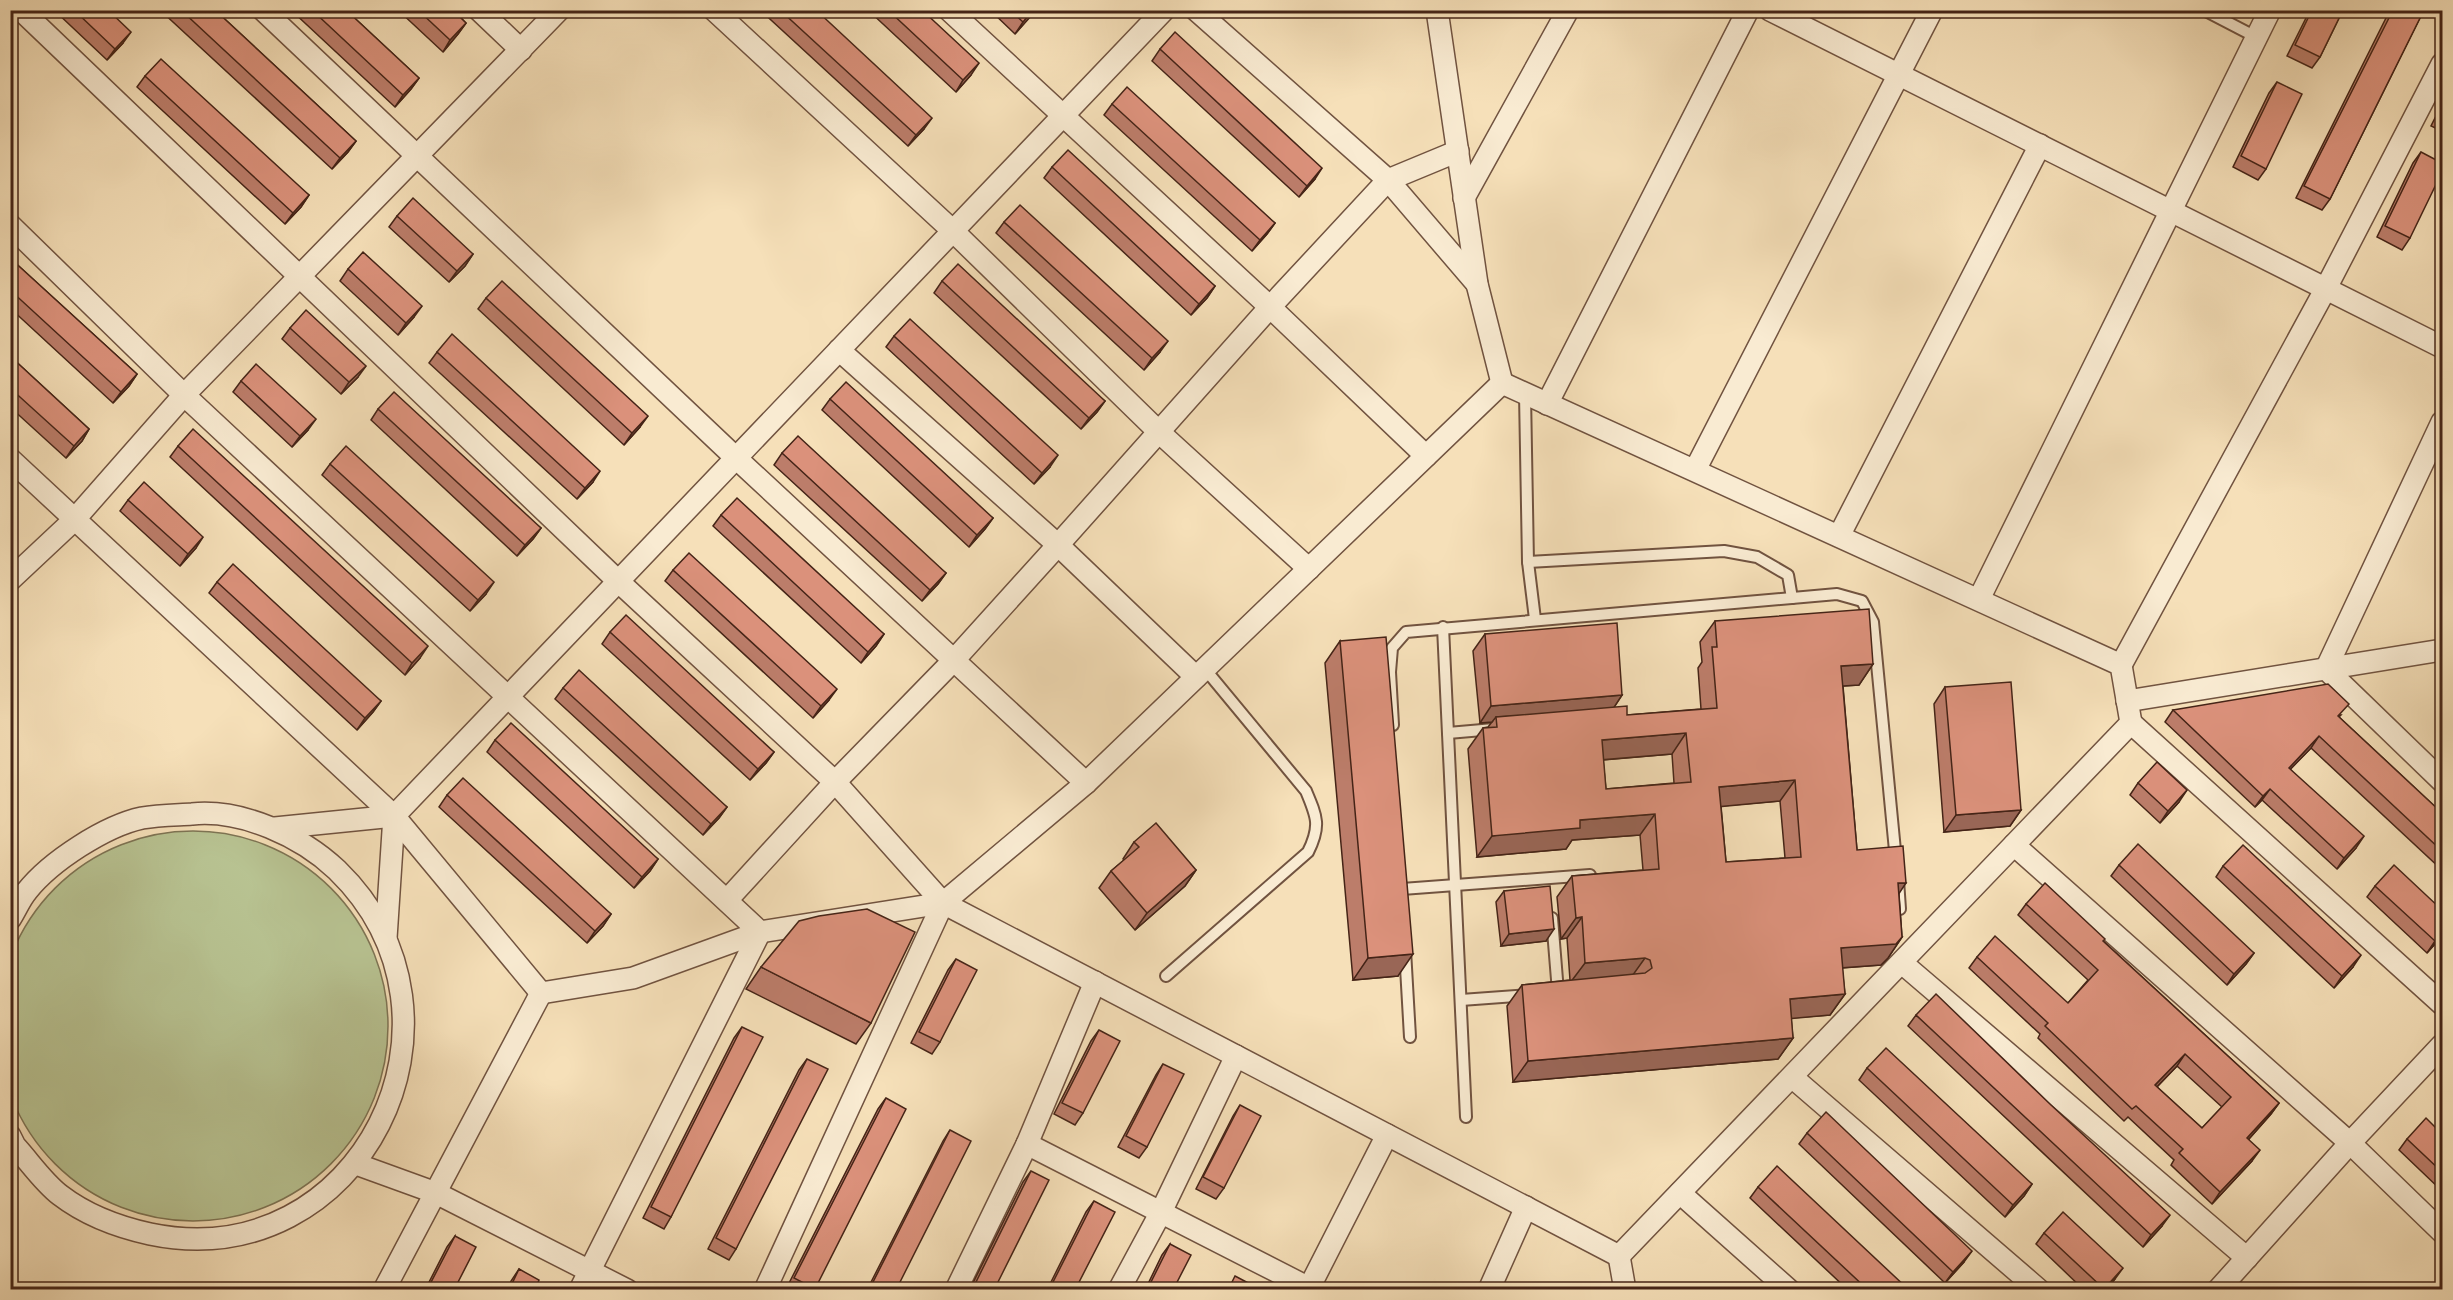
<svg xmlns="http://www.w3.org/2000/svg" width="2453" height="1300" font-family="'IM FELL Double Pica',serif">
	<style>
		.green { fill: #b8c392; stroke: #7e7454; stroke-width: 1.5 }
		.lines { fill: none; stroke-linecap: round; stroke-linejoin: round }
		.service-casing { stroke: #715340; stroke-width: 14 }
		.minor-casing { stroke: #715340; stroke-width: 24 }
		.service { stroke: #f9ebd2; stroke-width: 10 }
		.minor { stroke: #f9ebd2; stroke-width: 21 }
		.wall { fill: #bc7d6a; stroke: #452417; stroke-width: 1.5; fill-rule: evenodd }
		.shaded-wall { fill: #996656; stroke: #452417; stroke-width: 1.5 }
		.building { fill: #db917b; stroke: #452417; stroke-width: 1.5; fill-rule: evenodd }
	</style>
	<rect width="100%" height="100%" fill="#f6e0b9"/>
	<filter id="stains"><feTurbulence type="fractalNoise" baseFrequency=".00333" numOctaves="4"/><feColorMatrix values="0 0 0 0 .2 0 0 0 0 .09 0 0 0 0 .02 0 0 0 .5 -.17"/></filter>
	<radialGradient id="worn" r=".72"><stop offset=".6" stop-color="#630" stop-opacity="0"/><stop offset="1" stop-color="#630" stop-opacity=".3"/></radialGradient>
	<circle class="green" cx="193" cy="1026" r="195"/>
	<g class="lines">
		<g class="service-casing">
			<g id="service">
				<polyline points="2204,10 2256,37"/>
				<polyline points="1525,394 1528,562 1535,619"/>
				<polyline points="1528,562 1724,551 1757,557 1788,575 1792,598"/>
				<polyline points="1443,627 1466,1117"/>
				<polyline points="1393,725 1390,672 1392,648 1406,632 1837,594 1862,601 1873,622 1896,861"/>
				<polyline points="1448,733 1494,729"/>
				<polyline points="1898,880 1900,909"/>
				<polyline points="1402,889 1590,875"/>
				<polyline points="1552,918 1558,992"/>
				<polyline points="1405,950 1410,1037"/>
				<path d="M1166,976L1308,852C1321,826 1317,817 1306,791L1205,669"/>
				<polyline points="1461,1000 1528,995"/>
			</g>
		</g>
		<g class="minor-casing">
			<g id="minor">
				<polyline points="21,10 619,582 835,782 943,903 1619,1256"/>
				<polyline points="263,10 736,458 1086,783"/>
				<polyline points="479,10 521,50"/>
				<polyline points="714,10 953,231 1160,433 1309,569"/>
				<polyline points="949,10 1270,307 1426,456"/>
				<polyline points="1196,10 1388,180 1477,284"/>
				<polyline points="1437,10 1477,284 1502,383"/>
				<polyline points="1770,10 2442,347"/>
				<polyline points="1464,198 1568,10"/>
				<polyline points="10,225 184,395 760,932 580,1290"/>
				<polyline points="839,350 1058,545 1196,677"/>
				<polyline points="1502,383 2121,665 2131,723 1619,1256"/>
				<polyline points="1547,404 1748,10"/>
				<polyline points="2442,422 2326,669 2442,781"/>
				<polyline points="10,459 394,816 541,993"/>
				<polyline points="1695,470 1932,10"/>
				<polyline points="1839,536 2040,145"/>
				<polyline points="10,580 74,520 184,395 559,10"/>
				<polyline points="1979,599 2270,10"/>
				<polyline points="2121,665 2325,290 2442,64"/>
				<polyline points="2127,701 2442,650"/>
				<polyline points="2131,723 2442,1004"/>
				<polyline points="275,828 394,816"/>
				<polyline points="2014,845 2350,1143 2442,1232"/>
				<polyline points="728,899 835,782 954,660 1058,545 1270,307 1388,180 1458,151"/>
				<path d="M10,919C16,910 20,899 27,891C51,861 105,826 142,818C158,815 176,815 192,814C242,809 301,836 337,870C489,1018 360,1278 150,1234C118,1227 86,1215 60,1195C43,1182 29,1161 15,1146L10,1136"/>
				<polyline points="386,938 394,816 1164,10"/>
				<polyline points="1902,963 2247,1258"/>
				<polyline points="541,993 633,978 760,932 943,903"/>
				<polyline points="1792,1077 2039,1290"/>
				<polyline points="1027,1144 1313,1290"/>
				<polyline points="356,1164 436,1193 627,1290"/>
				<polyline points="1680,1193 1789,1290"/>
				<polyline points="1619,1256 1625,1290"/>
				<polyline points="384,1290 541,993"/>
				<polyline points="765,1290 943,903 1086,783 1502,383"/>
				<polyline points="956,1290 1027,1144 1095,982"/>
				<polyline points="1119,1290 1161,1212 1236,1056"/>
				<polyline points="1308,1290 1387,1135"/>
				<polyline points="1489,1290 1526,1207"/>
				<polyline points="2218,1290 2350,1143 2442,1045"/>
			</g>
		</g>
		<use href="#service" class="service"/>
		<use href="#minor" class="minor"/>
	</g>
	<g class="wall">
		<polygon points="54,10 108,10 123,43 107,60"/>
		<polygon points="160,10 215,10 356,141 348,152 332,169"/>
		<polygon points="291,10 346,10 419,78 411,89 395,107"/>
		<polygon points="398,10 453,10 466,23 458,34 443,52"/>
		<polygon points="760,10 816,10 924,129 908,146"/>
		<polygon points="868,10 922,10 971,75 956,92"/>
		<polygon points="990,10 1035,10 1015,34"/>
		<polygon points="2310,10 2343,10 2320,57 2312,68 2287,56"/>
		<polygon points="2390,10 2424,10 2330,199 2322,210 2296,198"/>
		<polygon points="1160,49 1315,179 1299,197 1152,61"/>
		<polygon points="145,76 309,195 301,207 285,224 137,87"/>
		<polygon points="2277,82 2266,169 2258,180 2233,167 2269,93"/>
		<polygon points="1112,104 1275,223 1267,234 1252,251 1104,115"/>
		<polygon points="2442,104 2442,131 2431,126"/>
		<polygon points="2421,152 2410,238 2402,250 2377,237 2413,163"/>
		<polygon points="1052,167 1215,286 1207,298 1191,315 1044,178"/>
		<polygon points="397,216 473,254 465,266 449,282 389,227"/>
		<polygon points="1004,222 1160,352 1144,370 996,233"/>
		<polygon points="10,258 137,374 129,386 113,403 10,308"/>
		<polygon points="348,269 414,317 398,335 340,281"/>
		<polygon points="942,281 1105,401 1097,412 1081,429 934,293"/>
		<polygon points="486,298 640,427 624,445 478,309"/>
		<polygon points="290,328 358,377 341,394 282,339"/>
		<polygon points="894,336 1050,467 1034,484 886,347"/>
		<polygon points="437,352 593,482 577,499 429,363"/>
		<polygon points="10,356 89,429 82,441 66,458 10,407"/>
		<polygon points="241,381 308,430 292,447 233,392"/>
		<polygon points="830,399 993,518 985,529 969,547 822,410"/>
		<polygon points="378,409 541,528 533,539 517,556 371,420"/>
		<polygon points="178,446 420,658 405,675 170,457"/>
		<polygon points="782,453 946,573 938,584 922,601 774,465"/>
		<polygon points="330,464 486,594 470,611 322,475"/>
		<polygon points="128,500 196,548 180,566 120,511"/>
		<polygon points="721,515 884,634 876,646 861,663 713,526"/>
		<polygon points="673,570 829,700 813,718 665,581"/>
		<polygon points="217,582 381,701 373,712 357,730 209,593"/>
		<path d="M1715,621L1873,664L1859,685L1843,686L1857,850L1899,894L1902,937L1888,958L1881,965L1842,968L1845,994L1830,1015L1791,1018L1793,1038L1778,1059L1513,1082L1507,1006L1522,985L1570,980L1567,938L1561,939L1557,897L1572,876L1643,870L1640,835L1572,840L1566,849L1477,857L1468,749L1483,728L1488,727L1492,722L1480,723L1473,651L1485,634L1622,695L1614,707L1627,715L1701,709L1698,668L1702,662L1700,642ZM1672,754L1674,783L1606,789L1603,760ZM1780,801L1785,858L1726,862L1721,806Z"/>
		<polygon points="610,632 774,752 766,763 750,780 602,644"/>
		<polygon points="1340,641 1398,976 1353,980 1325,663"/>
		<polygon points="1945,687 2021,810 2010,826 1944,832 1934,704"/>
		<polygon points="563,688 727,807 719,818 703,835 555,699"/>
		<polygon points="2173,710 2341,715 2339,717 2442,813 2442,870 2311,748 2290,769 2356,848 2337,869 2262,800 2255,807 2165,722"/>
		<polygon points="495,740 658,859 650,871 634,888 487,752"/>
		<polygon points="2138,783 2179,802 2160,823 2130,795"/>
		<polygon points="447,795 611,914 603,926 587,943 439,807"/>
		<polygon points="1134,842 1196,870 1185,886 1135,930 1099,888 1111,871 1124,860 1123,859"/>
		<polygon points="2119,865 2254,953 2246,964 2227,985 2111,876"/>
		<polygon points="2223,866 2353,967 2334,988 2216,877"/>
		<polygon points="2375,886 2442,936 2427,953 2367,897"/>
		<polygon points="1504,891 1546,941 1501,946 1496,902"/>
		<path d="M2026,904L2103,941L2279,1103L2271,1114L2249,1139L2252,1161L2212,1204L2171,1165L2174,1160L2128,1117L2124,1121L2038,1038L2040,1034L1969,968L1977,957L2068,1003L2088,980L2018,915ZM2177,1066L2222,1107L2202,1128L2157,1087Z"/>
		<polygon points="956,959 940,1042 932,1054 911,1043 948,970"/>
		<polygon points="761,967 871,1023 856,1044 746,989"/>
		<polygon points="1916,1015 2162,1226 2143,1247 1908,1026"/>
		<polygon points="742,1027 671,1217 664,1229 643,1218 734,1038"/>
		<polygon points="1099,1030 1083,1113 1075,1125 1054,1114 1091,1041"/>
		<polygon points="807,1059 736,1249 729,1260 708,1249 799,1070"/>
		<polygon points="1163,1064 1147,1147 1139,1158 1118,1147 1156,1075"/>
		<polygon points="1867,1068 2032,1184 2024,1196 2005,1217 1859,1080"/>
		<polygon points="886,1098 815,1289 814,1290 786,1289 878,1109"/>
		<polygon points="1240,1105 1224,1188 1216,1199 1196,1189 1233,1116"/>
		<polygon points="950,1130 896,1290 867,1290 943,1141"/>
		<polygon points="1807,1133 1964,1262 1945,1283 1799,1144"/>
		<polygon points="2442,1134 2442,1191 2399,1150 2407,1139"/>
		<polygon points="1031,1171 994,1290 971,1287 1023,1182"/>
		<polygon points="1758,1187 1909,1290 1848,1290 1750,1198"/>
		<polygon points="1094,1201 1075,1290 1047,1290 1086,1212"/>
		<polygon points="2044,1233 2115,1279 2106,1290 2084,1290 2036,1244"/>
		<polygon points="455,1236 454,1290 425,1290 447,1247"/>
		<polygon points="1170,1244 1173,1290 1145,1290 1162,1255"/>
		<polygon points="519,1269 535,1290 507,1290 511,1281"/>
	</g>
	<g class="shaded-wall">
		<polygon points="1033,10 1035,10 1031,16 1015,34 1023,22"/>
		<polygon points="466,23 458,34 443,52 450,40"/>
		<polygon points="131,32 123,43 107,60 115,49"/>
		<polygon points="979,63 971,75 956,92 963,80"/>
		<polygon points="419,78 411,89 395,107 403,95"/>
		<polygon points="932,118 924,129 908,146 916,135"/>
		<polygon points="356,141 348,152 332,169 340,158"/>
		<polygon points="1322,168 1315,179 1299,197 1307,186"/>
		<polygon points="309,195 301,207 285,224 293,213"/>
		<polygon points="1275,223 1267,234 1252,251 1260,240"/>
		<polygon points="473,254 465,266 449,282 457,271"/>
		<polygon points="1215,286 1207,298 1191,315 1199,304"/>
		<polygon points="422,306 414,317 398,335 406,323"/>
		<polygon points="1168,341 1160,352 1144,370 1152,358"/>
		<polygon points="366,366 358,377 341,394 349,382"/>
		<polygon points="137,374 129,386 113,403 121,392"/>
		<polygon points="1105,401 1097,412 1081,429 1089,418"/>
		<polygon points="648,416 640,427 624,445 632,433"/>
		<polygon points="316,419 308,430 292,447 300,436"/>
		<polygon points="89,429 82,441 66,458 74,446"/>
		<polygon points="1058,455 1050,467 1034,484 1042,473"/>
		<polygon points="600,471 593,482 577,499 585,488"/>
		<polygon points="993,518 985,529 969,547 977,535"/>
		<polygon points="541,528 533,539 517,556 525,545"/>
		<polygon points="203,537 196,548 180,566 188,554"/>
		<polygon points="946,573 938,584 922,601 930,590"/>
		<polygon points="494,582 486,594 470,611 478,600"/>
		<polygon points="884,634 876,646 861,663 868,652"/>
		<polygon points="428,646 420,658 405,675 412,663"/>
		<polygon points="1873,664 1859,685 1827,687 1841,666"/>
		<polygon points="837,689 829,700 813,718 821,706"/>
		<polygon points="1622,695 1611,712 1496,717 1492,722 1480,723 1491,706"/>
		<polygon points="381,701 373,712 357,730 365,718"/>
		<polygon points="1686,733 1672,754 1587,761 1602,740"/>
		<polygon points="2319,736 2311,748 2281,779 2289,768"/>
		<polygon points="774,752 766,763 750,780 758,769"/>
		<polygon points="1795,780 1780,801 1705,808 1719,787"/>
		<polygon points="2270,789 2262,800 2255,807 2263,796"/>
		<polygon points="2187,790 2179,802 2160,823 2168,811"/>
		<polygon points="727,807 719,818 703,835 711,824"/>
		<polygon points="2021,810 2010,826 1944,832 1956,815"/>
		<polygon points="1655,814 1640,835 1572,840 1566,849 1477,857 1492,836 1580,820"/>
		<polygon points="2364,836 2356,848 2337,869 2344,858"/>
		<polygon points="658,859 650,871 634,888 642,877"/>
		<polygon points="1196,870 1185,886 1135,930 1147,913"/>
		<polygon points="1898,883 1906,883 1892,904"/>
		<polygon points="611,914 603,926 587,943 595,931"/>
		<polygon points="1582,917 1567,938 1561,939 1576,918"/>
		<polygon points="1554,929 1546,941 1501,946 1509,934"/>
		<polygon points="2442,933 2442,936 2427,953 2435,941"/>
		<polygon points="1902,937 1888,958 1881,965 1826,969 1841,948"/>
		<polygon points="2254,953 2246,964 2227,985 2234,974"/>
		<polygon points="1413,954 1398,976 1353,980 1368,958"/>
		<polygon points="2361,955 2353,967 2334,988 2342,976"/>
		<polygon points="1645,958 1630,979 1570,983 1585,963"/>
		<polygon points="1845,994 1830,1015 1775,1020 1790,999"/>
		<polygon points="1793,1038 1778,1059 1513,1082 1528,1061"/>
		<polygon points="2185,1054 2177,1066 2147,1097 2155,1085"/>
		<polygon points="2279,1103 2271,1114 2240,1149 2247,1138"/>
		<polygon points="2260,1150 2252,1161 2212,1204 2220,1192"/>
		<polygon points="2032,1184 2024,1196 2005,1217 2013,1205"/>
		<polygon points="2170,1215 2162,1226 2143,1247 2151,1235"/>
		<polygon points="1972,1251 1964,1262 1945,1283 1953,1272"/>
		<polygon points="2123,1268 2115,1279 2106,1290 2104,1290"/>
	</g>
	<g class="building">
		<polygon points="74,10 108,10 131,32 115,49"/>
		<polygon points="181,10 215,10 356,141 340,158"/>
		<polygon points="312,10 346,10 419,78 403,95"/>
		<polygon points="418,10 453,10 466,23 450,40"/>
		<polygon points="780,10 816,10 932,118 916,135"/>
		<polygon points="888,10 922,10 979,63 963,80"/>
		<polygon points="1010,10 1033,10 1023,22"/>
		<polygon points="2312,10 2343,10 2320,57 2295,45"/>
		<polygon points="2393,10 2424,10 2330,199 2304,186"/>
		<polygon points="1175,32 1322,168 1307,186 1160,49"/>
		<polygon points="161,59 309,195 293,213 145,76"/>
		<polygon points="2277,82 2302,94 2266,169 2241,156"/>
		<polygon points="1127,87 1275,223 1260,240 1112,104"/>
		<polygon points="2442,108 2442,116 2439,114"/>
		<polygon points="1068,150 1215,286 1199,304 1052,167"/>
		<polygon points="2421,152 2442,163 2442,172 2410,238 2385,226"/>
		<polygon points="413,198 473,254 457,271 397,216"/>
		<polygon points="1020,205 1168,341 1152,358 1004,222"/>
		<polygon points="363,252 422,306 406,323 348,269"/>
		<polygon points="10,258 137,374 121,392 10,290"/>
		<polygon points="958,264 1105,401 1089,418 942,281"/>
		<polygon points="502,281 648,416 632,433 486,298"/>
		<polygon points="306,310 366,366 349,382 290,328"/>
		<polygon points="910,319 1058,455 1042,473 894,336"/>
		<polygon points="452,334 600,471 585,488 437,352"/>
		<polygon points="10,356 89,429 74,446 10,388"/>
		<polygon points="256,364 316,419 300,436 241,381"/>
		<polygon points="846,382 993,518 977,535 830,399"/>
		<polygon points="394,392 541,528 525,545 378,409"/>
		<polygon points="193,429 428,646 412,663 178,446"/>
		<polygon points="798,436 946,573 930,590 782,453"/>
		<polygon points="346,446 494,582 478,600 330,464"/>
		<polygon points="144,482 203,537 188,554 128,500"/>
		<polygon points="737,498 884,634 868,652 721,515"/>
		<polygon points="689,553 837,689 821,706 673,570"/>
		<polygon points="233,564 381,701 365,718 217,582"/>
		<path d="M1869,609L1873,664L1841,666L1857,850L1903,846L1906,883H1898L1902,937L1896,944L1841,948L1845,994L1790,999L1793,1038L1528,1061L1522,985L1645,973L1652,968L1650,960L1645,958L1585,963L1582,917L1576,918L1572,876L1659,869L1655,814L1580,820V828L1492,836L1483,728L1497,727L1496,717L1627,706V715L1717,708L1712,647H1717L1715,621ZM1686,733L1691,782L1606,789L1602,740ZM1795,780L1801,857L1726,862L1719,787Z"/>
		<polygon points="626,615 774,752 758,769 610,632"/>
		<polygon points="1617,623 1622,695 1491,706 1485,634"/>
		<polygon points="1386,637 1413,954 1368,958 1340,641"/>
		<polygon points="579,670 727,807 711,824 563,688"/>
		<polygon points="2011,682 2021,810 1956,815 1945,687"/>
		<polygon points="2328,684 2349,704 2338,716 2442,813 2442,851 2319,736 2289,768 2364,836 2344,858 2270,789 2263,796 2173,710"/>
		<polygon points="511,723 658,859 642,877 495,740"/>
		<polygon points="2157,762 2187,790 2168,811 2138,783"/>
		<polygon points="463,778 611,914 595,931 447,795"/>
		<polygon points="1156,823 1196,870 1147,913 1111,871 1139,847 1134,842"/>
		<polygon points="2138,844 2254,953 2234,974 2119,865"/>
		<polygon points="2243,845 2361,955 2342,976 2223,866"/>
		<polygon points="2394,865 2442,910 2442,933 2435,941 2375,886"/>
		<path d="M2045,883L2105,939L2103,941L2279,1103L2247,1138L2260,1150L2220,1192L2179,1153L2183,1149L2136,1106L2132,1109L2045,1026L2048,1023L1977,957L1995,936L2068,1003L2098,970L2026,904ZM2185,1054L2231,1097L2202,1128L2155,1085Z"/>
		<polygon points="1550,886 1554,929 1509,934 1504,891"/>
		<polygon points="867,909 915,932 871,1023 761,967 799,921 819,916"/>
		<polygon points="956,959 977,970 940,1042 919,1032"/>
		<polygon points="1936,994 2051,1105 2170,1215 2151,1235 1916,1015"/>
		<polygon points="742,1027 763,1037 671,1217 651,1207"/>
		<polygon points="1099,1030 1120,1041 1083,1113 1062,1103"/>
		<polygon points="1886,1048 2032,1184 2013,1205 1867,1068"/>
		<polygon points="807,1059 828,1069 736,1249 716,1238"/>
		<polygon points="1163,1064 1184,1074 1147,1147 1126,1136"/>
		<polygon points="886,1098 906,1109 815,1289 794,1278"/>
		<polygon points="1240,1105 1261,1116 1224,1188 1203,1177"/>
		<polygon points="1826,1112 1972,1251 1953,1272 1807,1133"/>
		<polygon points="2426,1118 2442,1134 2442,1172 2407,1139"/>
		<polygon points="950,1130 971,1141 896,1290 869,1290"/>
		<polygon points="1777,1166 1909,1290 1868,1290 1758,1187"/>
		<polygon points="1031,1171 1049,1180 994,1290 969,1290 975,1284"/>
		<polygon points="1094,1201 1115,1212 1075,1290 1049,1290"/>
		<polygon points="2063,1212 2123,1268 2104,1289 2044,1233"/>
		<polygon points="455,1236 476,1247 454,1290 427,1290"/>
		<polygon points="1170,1244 1191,1255 1173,1290 1147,1290"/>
		<polygon points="519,1269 539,1280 535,1290 509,1290"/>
		<polygon points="1235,1276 1256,1287 1254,1290 1228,1290"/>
	</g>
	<rect width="2453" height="1300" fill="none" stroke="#f6e0b9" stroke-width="36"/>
	<rect x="12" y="12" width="2429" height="1276" fill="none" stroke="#452417" stroke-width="3"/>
	<rect x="18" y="18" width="2417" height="1264" fill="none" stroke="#452417" stroke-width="1.5"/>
	<rect width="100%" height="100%" filter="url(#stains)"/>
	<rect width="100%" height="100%" fill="url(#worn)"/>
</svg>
